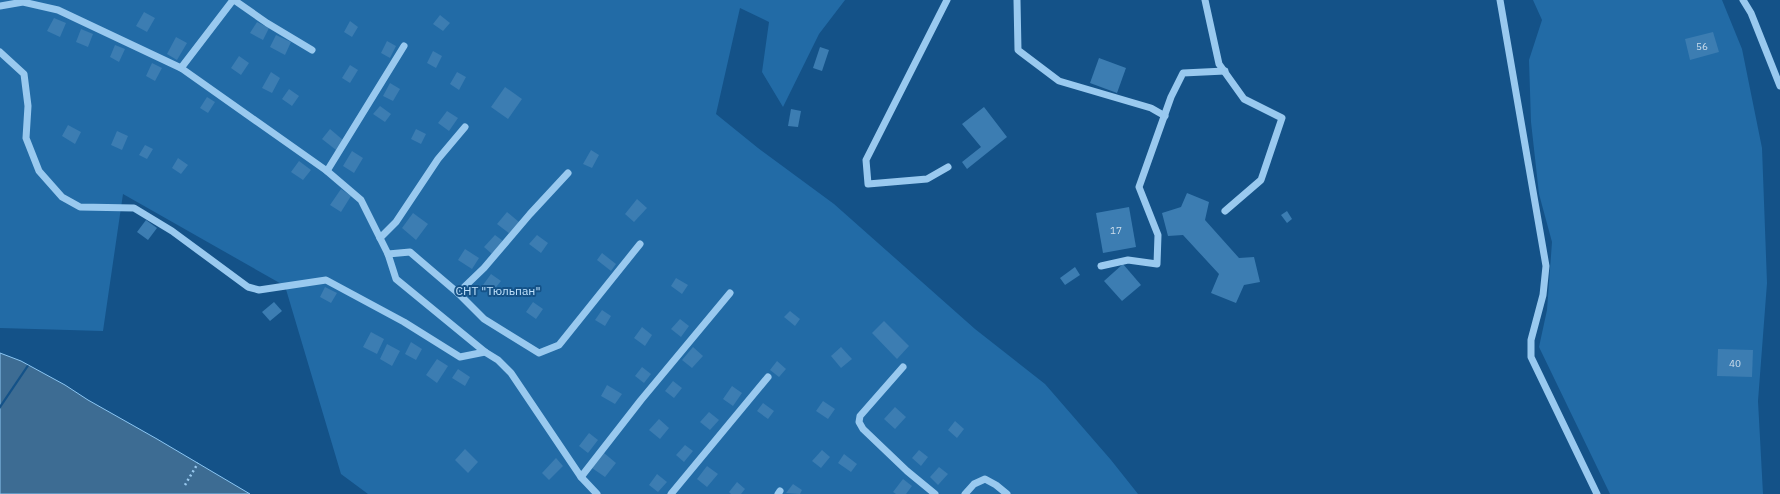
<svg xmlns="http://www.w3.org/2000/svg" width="1780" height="494" font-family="'IBM Plex Sans',sans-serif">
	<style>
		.green { fill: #226ba6 }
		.water { fill: #3d6c93; stroke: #8bc6f3 }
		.pier { fill: #145288 }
		.building { fill: #3c7db2 }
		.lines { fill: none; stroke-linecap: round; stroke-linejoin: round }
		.path { stroke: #99c9ef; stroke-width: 2.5; stroke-dasharray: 2 3; stroke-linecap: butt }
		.minor { stroke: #99c9ef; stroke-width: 7 }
		.labels { text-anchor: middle; stroke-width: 4; stroke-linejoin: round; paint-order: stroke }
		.number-label { font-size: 10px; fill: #cedeec }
		.park-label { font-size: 12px; fill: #bfe1fb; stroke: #145288 }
	</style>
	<rect width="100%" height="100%" fill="#145288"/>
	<g class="green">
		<polygon points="0,0 845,0 819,34 783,107 762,72 769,22 740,8 716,114 758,148 834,204 975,329 1045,384 1111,460 1138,494 368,494 341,474 285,286 123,194 103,331 0,328"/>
		<polygon points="1533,0 1722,0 1742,49 1762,148 1767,283 1758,401 1763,494 1610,494 1539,347 1547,310 1552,242 1539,194 1531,122 1529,60 1542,20"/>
	</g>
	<polygon class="water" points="0,353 21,361 65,385 88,400 157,439 250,494 0,494"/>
	<polygon class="pier" points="27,365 29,366 0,409 0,405"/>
	<g class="building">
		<polygon points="144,12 155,18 147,32 136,26"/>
		<polygon points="440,15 450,23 443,31 433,24"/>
		<polygon points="54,18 66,23 60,37 47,31"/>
		<polygon points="350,21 358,27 352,37 344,32"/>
		<polygon points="257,22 269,28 263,40 250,33"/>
		<polygon points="81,29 93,34 88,47 76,42"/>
		<polygon points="1713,32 1719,52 1690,60 1685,39"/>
		<polygon points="276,35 291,42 285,55 270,47"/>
		<polygon points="176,37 187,43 177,60 167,54"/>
		<polygon points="387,41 396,46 390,58 381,53"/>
		<polygon points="115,45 125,49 119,62 110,57"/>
		<polygon points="820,47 829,50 822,71 813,68"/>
		<polygon points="433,51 442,56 436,68 427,63"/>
		<polygon points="239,56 249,63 241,75 231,68"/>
		<polygon points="1099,58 1126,68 1117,93 1090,83"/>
		<polygon points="152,63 162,68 155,81 146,76"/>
		<polygon points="350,65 358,70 350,83 342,78"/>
		<polygon points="271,72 280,78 272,93 262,88"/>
		<polygon points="457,72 466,77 459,90 450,84"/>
		<polygon points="390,83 400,89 393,101 383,96"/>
		<polygon points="505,87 522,99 508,119 491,107"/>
		<polygon points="289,89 299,96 292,106 282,99"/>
		<polygon points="207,97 215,102 208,113 200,108"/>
		<polygon points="380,106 391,114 385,122 373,114"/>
		<polygon points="984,107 1007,137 967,169 962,162 981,147 962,124"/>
		<polygon points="791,109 801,111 798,127 788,126"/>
		<polygon points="447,111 458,118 449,131 438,123"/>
		<polygon points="68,125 81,132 75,144 62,136"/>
		<polygon points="330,129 343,140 336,150 322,139"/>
		<polygon points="416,129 426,134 421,144 411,139"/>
		<polygon points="117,131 128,136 122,150 111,145"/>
		<polygon points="145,145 153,149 147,159 139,155"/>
		<polygon points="591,150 599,155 592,168 583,164"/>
		<polygon points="352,151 363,158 354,173 343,166"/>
		<polygon points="178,158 188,165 181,174 172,168"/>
		<polygon points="299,161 311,170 303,180 291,172"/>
		<polygon points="341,189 351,196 341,212 330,205"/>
		<polygon points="1187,193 1209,202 1205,220 1239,258 1254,257 1260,282 1244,285 1236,303 1211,293 1219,274 1183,235 1168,236 1162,213 1181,207"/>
		<polygon points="637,199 647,208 634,222 625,214"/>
		<polygon points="1129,207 1136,247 1103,253 1096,213"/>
		<polygon points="1287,211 1292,219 1287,223 1281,215"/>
		<polygon points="507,212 519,222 510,234 497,224"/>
		<polygon points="413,213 428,224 416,240 402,228"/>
		<polygon points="146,220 157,228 148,240 137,232"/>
		<polygon points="495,235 503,241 492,254 484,247"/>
		<polygon points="537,235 548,243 541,253 529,244"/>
		<polygon points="465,249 479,258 472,269 458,260"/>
		<polygon points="602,253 616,264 611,271 597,260"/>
		<polygon points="1123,264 1141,285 1122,301 1104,281"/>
		<polygon points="1075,267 1080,275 1065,285 1060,278"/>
		<polygon points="491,274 501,281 492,292 483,285"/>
		<polygon points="676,278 688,285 682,294 671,286"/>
		<polygon points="325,287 337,293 331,303 320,297"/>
		<polygon points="274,302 282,311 270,321 262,312"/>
		<polygon points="533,302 543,309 536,319 526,312"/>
		<polygon points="602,310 611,316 605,326 595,320"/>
		<polygon points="790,311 800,319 795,326 784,317"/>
		<polygon points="680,319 689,326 681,337 671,329"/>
		<polygon points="884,321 909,346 897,359 872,333"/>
		<polygon points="642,327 652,335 645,346 634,338"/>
		<polygon points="371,332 384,339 377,354 363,347"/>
		<polygon points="411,342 422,349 416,360 405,354"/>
		<polygon points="387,344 400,351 392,366 380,359"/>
		<polygon points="693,347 703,356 692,368 682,360"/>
		<polygon points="841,347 852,359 841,368 831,356"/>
		<polygon points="1718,349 1753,350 1752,377 1717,376"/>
		<polygon points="437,359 448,366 437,383 426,375"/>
		<polygon points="777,361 786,369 779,377 770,370"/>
		<polygon points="642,367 651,374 644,383 635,376"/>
		<polygon points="458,369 470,377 465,386 452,378"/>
		<polygon points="673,381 682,388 674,398 665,391"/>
		<polygon points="607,385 622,394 615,404 601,396"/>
		<polygon points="732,386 742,393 733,406 723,399"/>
		<polygon points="823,401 835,409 828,419 816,411"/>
		<polygon points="763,403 774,411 768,419 757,411"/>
		<polygon points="895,407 906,417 895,429 884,419"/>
		<polygon points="709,412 719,420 710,430 700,422"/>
		<polygon points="659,419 669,428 660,439 649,430"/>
		<polygon points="955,421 964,429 957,438 948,430"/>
		<polygon points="589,433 598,440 588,453 579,446"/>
		<polygon points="685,445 693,451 684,462 676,455"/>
		<polygon points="465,449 478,462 468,473 455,460"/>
		<polygon points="822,450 830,457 821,468 812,461"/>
		<polygon points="919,450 928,457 921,466 912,458"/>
		<polygon points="604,453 616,463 605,477 592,468"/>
		<polygon points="844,454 857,464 851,472 838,463"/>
		<polygon points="556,458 563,466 549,480 542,473"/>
		<polygon points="707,466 718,474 707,487 697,479"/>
		<polygon points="939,467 948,474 938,485 930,477"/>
		<polygon points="657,474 667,482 658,492 649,485"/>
		<polygon points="903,479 912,486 906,494 896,494 893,492"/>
		<polygon points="737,482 745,489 741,494 731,494 729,492"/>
		<polygon points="793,484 802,490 800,494 786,493"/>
	</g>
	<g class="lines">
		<polyline class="path" points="185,485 198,463"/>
		<g class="minor">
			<polyline points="234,0 267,23 312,50"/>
			<polyline points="947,0 866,160 868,184 927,179 948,167"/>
			<polyline points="1017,0 1018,50 1059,81 1151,108 1165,116"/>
			<polyline points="1205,0 1219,64 1244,99 1282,118 1261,180 1225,211"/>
			<polyline points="1500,0 1546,266 1543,295 1531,340 1531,357 1597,494"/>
			<polyline points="1743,0 1751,13 1780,86"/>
			<polyline points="0,6 23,2 58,10 181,68 327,171 361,200 388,254 396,279 485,352 498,360 511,373 581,477 597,494"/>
			<polyline points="0,52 24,74 28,106 26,138 39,171 62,197 80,207 134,208 172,231 248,287 259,290 326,280 404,322 460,357 485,352"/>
			<polyline points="181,68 233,0"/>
			<polyline points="327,171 404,46"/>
			<polyline points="380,238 396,222 438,159 465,127"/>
			<polyline points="388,254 410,252 458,293 484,319 539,353 559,345 640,244"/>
			<polyline points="1101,266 1128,260 1157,264 1158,235 1139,187 1171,97 1183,73 1225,71"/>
			<polyline points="458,293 484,268 530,214 568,173"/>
			<polyline points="903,367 860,416 859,422 863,429 907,471 935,494"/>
			<polyline points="581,477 641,400 730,293"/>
			<polyline points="671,494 768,377"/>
			<polyline points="778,494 780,491"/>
			<polyline points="965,494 974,484 985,479 996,485 1007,494"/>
		</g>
	</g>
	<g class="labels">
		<g class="number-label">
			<text x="1702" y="50">56</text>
			<text x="1116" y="234">17</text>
			<text x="1735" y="367">40</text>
		</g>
		<g class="park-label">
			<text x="498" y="295">СНТ "Тюльпан"</text>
		</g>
	</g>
</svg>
